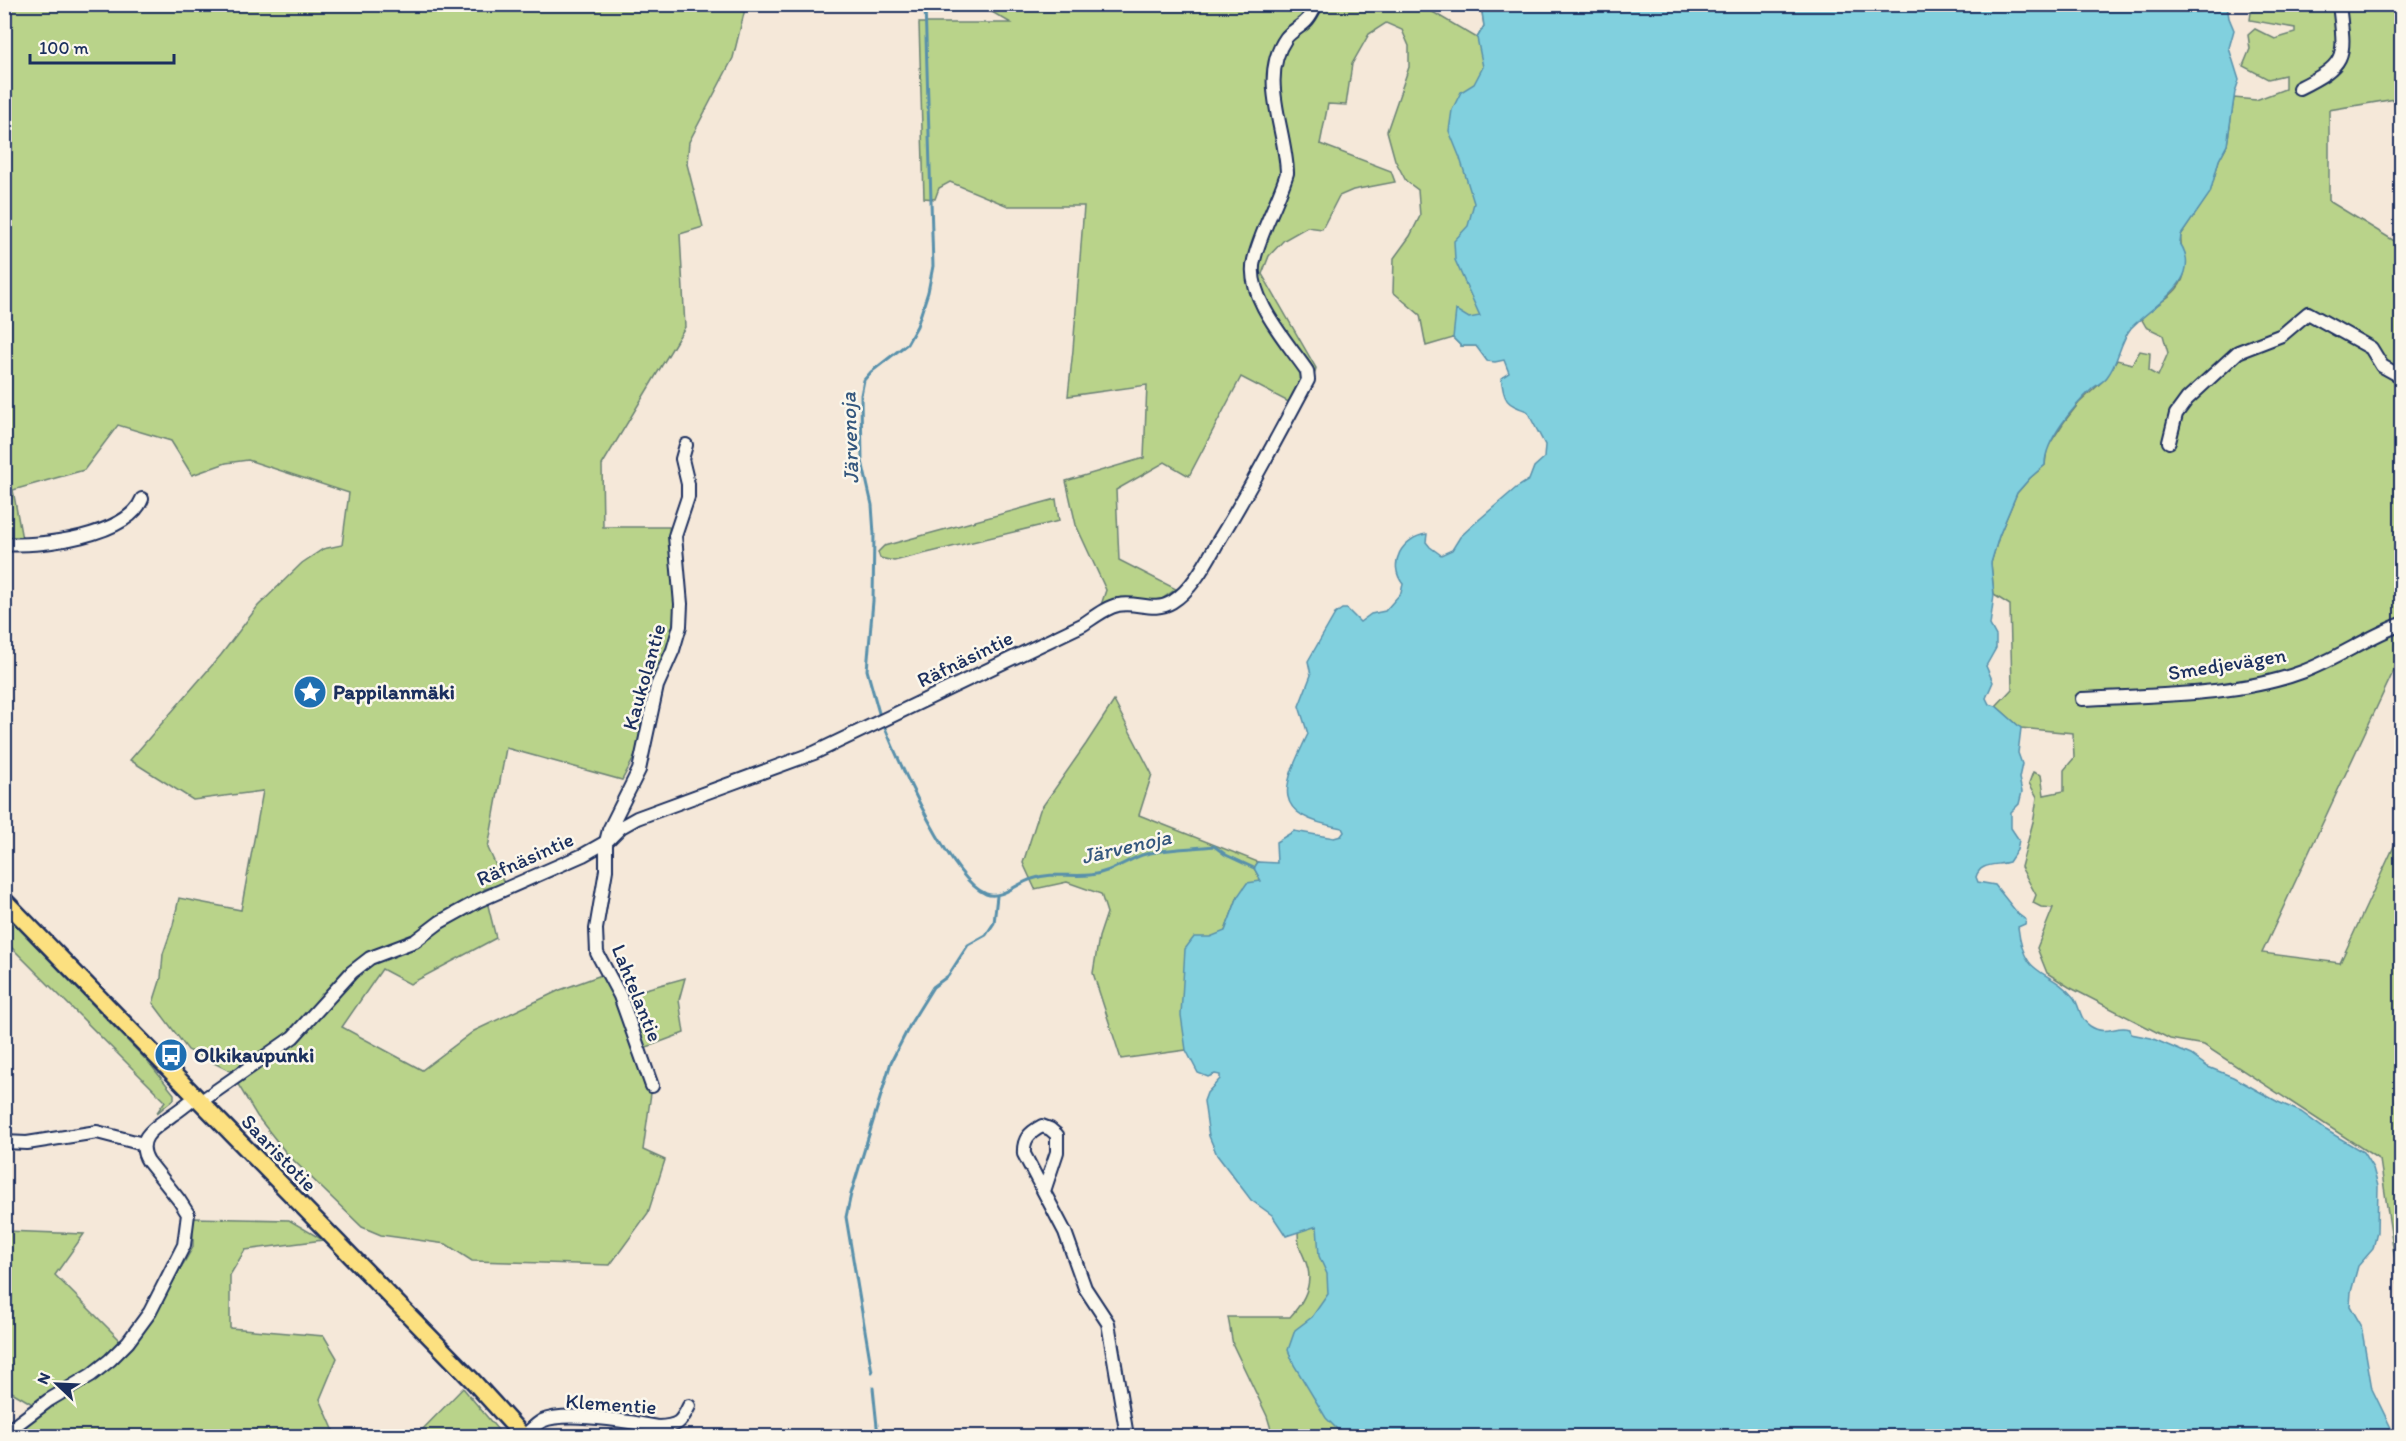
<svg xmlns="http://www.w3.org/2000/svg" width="2406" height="1441" font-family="Itim,sans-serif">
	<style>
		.green { fill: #b9d38a; stroke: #6a8174; stroke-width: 1.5 }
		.water { fill: #81d0de; stroke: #5890ab; stroke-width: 1.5 }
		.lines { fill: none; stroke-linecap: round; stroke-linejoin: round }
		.stream { stroke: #5890ab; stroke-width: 3 }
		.minor-casing { stroke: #1b2f5e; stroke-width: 16 }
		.major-casing { stroke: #1b2f5e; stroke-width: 20 }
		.minor { stroke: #fbf7ec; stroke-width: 12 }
		.major { stroke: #fce080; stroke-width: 15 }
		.labels { text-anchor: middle; stroke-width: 5; stroke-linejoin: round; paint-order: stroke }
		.street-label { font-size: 21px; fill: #1b2f5e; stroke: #fbf7ec }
		.poi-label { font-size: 21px; font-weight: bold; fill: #1b2f5e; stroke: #fbf7ec; text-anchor: start }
		.water-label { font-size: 22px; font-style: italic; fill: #34577e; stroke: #fbf7ec }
	</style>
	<rect width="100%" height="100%" fill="#f5e8d9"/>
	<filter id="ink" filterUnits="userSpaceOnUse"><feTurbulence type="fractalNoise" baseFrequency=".0167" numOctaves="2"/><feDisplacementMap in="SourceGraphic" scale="12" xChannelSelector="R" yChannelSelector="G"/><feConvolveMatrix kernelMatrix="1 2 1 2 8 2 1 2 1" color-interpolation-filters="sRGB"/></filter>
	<g filter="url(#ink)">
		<g class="green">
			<polygon points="978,4 1419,4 1477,38 1484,26 1481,5 1541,5 1482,352 1476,346 1461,346 1453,338 1426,346 1420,315 1393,292 1394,258 1410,236 1420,216 1418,190 1406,181 1395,160 1387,131 1409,67 1409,46 1402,30 1386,23 1369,34 1352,64 1346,105 1328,104 1320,144 1391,171 1395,182 1353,190 1339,196 1322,229 1307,227 1284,240 1269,256 1262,274 1316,368 1310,392 1300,408 1241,377 1189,476 1165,462 1116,490 1119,560 1176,589 1159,601 1114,600 1101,605 1106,590 1076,525 1066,481 1144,458 1147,385 1068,396 1073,350 1084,206 1008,206 950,182 939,188 935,199 924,198 919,23 1011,23"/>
			<polygon points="4,5 746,5 733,58 689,142 687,164 703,227 680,234 685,327 602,465 603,527 669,527 677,585 676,616 670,642 646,695 636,754 622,780 506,748 488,848 504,883 484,889 496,938 410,984 382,969 342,1027 422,1070 474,1031 560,990 607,973 620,996 685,978 679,1000 684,1033 639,1050 652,1086 643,1150 665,1160 648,1213 610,1265 472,1261 446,1244 381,1235 362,1227 287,1154 257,1116 230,1071 188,1050 153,1003 161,978 163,954 173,925 179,898 241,910 263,791 193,800 130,760 221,655 258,606 302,563 323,549 342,545 349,493 248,460 226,463 192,475 171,441 118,425 84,470 13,490 22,539 5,537"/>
			<path d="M2252,5H2401V98L2329,110V201L2401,245V655L2262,953L2340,963L2401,831V1300L2380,1160L2204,1045L2170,1039L2069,987L2047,973L2037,948L2053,908L2041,907L2033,903L2036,895L2021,867L2034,818L2037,797L2029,783L2033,772L2041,775L2044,795L2064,791V770L2074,758L2073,733L2021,728L1996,706L2012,689L2010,605L1994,595L1991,563L1999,536L2017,493L2030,478L2045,465L2047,448L2064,422L2079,403L2106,378L2117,360L2132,364L2140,351L2150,353L2149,371L2158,376L2168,353L2163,335L2146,327L2141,318C2156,302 2184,294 2185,268C2186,256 2179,247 2181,235L2210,192L2219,160L2227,145L2234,98L2256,100L2285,89V75L2268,79L2243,66L2250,49L2248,35L2255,29L2275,39L2295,33V28L2250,20Z"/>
			<polygon points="1056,499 1059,521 894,561 880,558 878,552 884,546"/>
			<polygon points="1114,701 1152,774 1139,815 1258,862 1254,868 1261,881 1238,896 1225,931 1200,1033 1186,1050 1121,1059 1093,973 1099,937 1107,913 1101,894 1067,882 1035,889 1023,863 1040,810 1086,744"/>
			<polygon points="5,914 150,1064 174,1094 174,1099 156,1114 165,1101 5,941"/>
			<path d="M1337,1212L1391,1436H1273L1267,1416L1233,1345L1228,1317H1290C1302,1304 1312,1287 1308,1269C1304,1252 1298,1252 1298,1232Z"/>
			<polygon points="193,1218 289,1220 323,1240 245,1250 230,1275 230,1328 324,1336 337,1358 320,1399 336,1436 8,1436 153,1316 193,1247"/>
			<polygon points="5,1231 84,1234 55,1275 123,1343 94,1368 34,1405 5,1388"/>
			<polygon points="463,1388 503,1436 416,1436"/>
		</g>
		<path class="water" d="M1481,5H2227L2229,18L2234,30L2229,48L2239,80L2235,92L2227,145L2219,160L2210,193L2181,235L2180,243C2205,281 2152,305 2131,328C2119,343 2119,362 2107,377C2103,382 2097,385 2092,389C2075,405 2044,441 2045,465L2030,478L2017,493L1999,536L1991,563L1994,595L1990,625L1996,636V648L1986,666L1993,682L1986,698L1989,704L1996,706L2021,728L2018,753L2022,764L2019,778L2022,792L2019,804L2011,812V828L2019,840L2017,850L2009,862C1996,866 1980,862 1976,877L1978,882L1995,885L2018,914L2026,920L2025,924L2018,927C2024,981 2049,967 2074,998C2080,1007 2080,1020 2090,1026C2107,1037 2116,1024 2130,1029L2131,1034L2151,1038L2191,1055L2208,1067L2233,1077L2278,1102L2301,1112L2326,1130L2363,1152L2373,1168L2378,1186L2377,1232L2373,1249L2358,1266L2351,1292L2350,1306L2361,1325L2372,1389L2395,1436H1344L1326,1418L1294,1365L1288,1350L1295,1330L1312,1317L1328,1294L1327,1274L1319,1256L1317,1226L1286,1236L1272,1215L1251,1200L1217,1155L1209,1136L1204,1101L1207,1093L1220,1079V1075L1215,1074L1208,1077L1198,1073L1186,1050L1181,1015L1185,949L1194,937H1210L1225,931L1238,896L1247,883L1261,881L1254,868L1258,862L1277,863L1276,842L1294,831L1334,838L1341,836L1344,832L1342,828C1269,815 1282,788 1308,734L1299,706L1311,675L1308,661L1335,614L1342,609H1347L1360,622L1371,614L1385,611L1401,593L1403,584C1387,564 1402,537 1427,534L1426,542L1430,547L1441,555L1452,550L1460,537L1474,524L1516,488L1529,480L1534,467L1544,458L1545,445L1527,411C1505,403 1505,402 1501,378L1509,373L1504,360L1495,362L1487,361L1476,346H1461L1453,338L1456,310L1469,318L1480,316L1455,260L1454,241L1468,226L1474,203L1460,158L1449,131L1452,110L1461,92L1474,84L1483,67L1477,38L1484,26Z"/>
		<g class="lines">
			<g class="stream">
				<polyline points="879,713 867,670 873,601 874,534 872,505 862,461 861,395 864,380 871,372 907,344 917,326 928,292 933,266 925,4"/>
				<path d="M885,728C900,764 951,880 986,894C1001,900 1017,883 1032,879C1052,872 1070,877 1090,875C1109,873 1124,862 1142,855C1163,848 1191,849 1214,846L1226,855L1254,868"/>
				<polyline points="872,1372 846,1217 851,1194 891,1062 912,1021 933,987 948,976 968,945 986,935 994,923 997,896"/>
				<polyline points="873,1388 878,1436"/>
			</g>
			<g class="minor-casing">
				<g id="minor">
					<path d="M2299,88C2349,63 2345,57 2339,4"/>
					<polyline points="2169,442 2176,414 2187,399 2238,352 2282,335 2308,313 2371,348 2382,366 2402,377"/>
					<path d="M4,544C40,547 128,536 142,499"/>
					<path d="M2082,699C2151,695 2238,696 2302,672C2337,659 2367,637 2402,624"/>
					<polyline points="652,1086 620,996 597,953 596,929 606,870 606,842 609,830 639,770 657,686 673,650 680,626 681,604 675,536 688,497 688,484 682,459 686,445"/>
					<path d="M200,1102L293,1037L352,972L370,958L415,941L440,922L478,901L583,855L606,842L621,827L637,818L814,753L1082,625C1093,618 1106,607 1118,605C1137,601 1154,613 1172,602C1193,589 1207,561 1219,540C1251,488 1279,434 1308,380L1307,371C1288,343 1245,296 1254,260C1261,230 1278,203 1287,173C1286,129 1258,78 1286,38C1291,31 1301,27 1307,20C1311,16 1313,10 1317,4"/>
					<polyline points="4,1142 27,1143 97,1132 143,1144"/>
					<path d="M1044,1191L1057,1152V1135L1050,1129L1042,1126C1029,1133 1023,1139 1024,1154L1065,1232L1085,1288L1108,1323L1127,1436"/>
					<path d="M4,1434L49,1400L91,1375L110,1360L128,1342L150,1312L184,1245L188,1214L179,1200L148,1161C134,1138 156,1127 172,1115C180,1110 188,1103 196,1097"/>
					<path d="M524,1436C529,1432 536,1424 542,1421C566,1410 631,1422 658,1427C678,1426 681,1423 689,1406"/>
				</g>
			</g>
			<g class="major-casing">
				<polyline id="major" points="4,900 472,1380 523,1436"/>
			</g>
			<use href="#minor" class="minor"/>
			<use href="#major" class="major"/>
		</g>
	</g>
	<defs>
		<g id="sight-disc" transform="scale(1.725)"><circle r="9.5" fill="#1f6fb2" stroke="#fbf7ec"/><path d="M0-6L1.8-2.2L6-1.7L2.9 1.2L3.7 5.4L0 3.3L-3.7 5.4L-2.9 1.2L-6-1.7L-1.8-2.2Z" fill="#fff"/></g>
		<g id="bus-disc" transform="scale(1.725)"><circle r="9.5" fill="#1f6fb2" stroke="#fbf7ec"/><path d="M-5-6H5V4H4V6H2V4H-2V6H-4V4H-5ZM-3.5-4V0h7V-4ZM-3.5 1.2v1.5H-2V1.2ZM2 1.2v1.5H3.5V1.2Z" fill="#fff"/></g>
	</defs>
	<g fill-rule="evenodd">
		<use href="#sight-disc" x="310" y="692"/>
		<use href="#bus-disc" x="171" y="1055"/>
	</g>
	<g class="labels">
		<g class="street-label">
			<text transform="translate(965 659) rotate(-26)" y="7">Räfnäsintie</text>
			<text transform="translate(2227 664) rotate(-9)" y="7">Smedjevägen</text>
			<text transform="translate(644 677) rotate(-74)" y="7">Kaukolantie</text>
			<text transform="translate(525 859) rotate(-24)" y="7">Räfnäsintie</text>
			<text transform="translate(637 993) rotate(68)" y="7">Lahtelantie</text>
			<text transform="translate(279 1153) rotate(46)" y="7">Saaristotie</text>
			<text transform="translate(611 1404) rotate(4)" y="7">Klementie</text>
		</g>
		<g class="poi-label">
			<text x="333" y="699">Pappilanmäki</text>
			<text x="194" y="1062">Olkikaupunki</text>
		</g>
		<g class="water-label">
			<text transform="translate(849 438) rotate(-92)" y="8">Järvenoja</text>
			<text transform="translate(1126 846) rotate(-13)" y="8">Järvenoja</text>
		</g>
	</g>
	<rect width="2406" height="1441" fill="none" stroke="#fbf7ec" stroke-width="24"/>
	<rect x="12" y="12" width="2382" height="1417" fill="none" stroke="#1b2f5e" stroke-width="2" filter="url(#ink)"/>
	<g transform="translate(57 1384) rotate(293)" stroke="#fbf7ec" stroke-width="4.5" paint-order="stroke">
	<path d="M0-4.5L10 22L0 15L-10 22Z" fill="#1b2f5e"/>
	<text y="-9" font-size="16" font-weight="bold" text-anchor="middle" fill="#1b2f5e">N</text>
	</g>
	<path d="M30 54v9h144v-9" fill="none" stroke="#1b2f5e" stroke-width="3"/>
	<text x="39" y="54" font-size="18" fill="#1b2f5e" stroke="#fbf7ec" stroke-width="4.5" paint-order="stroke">100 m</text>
</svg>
